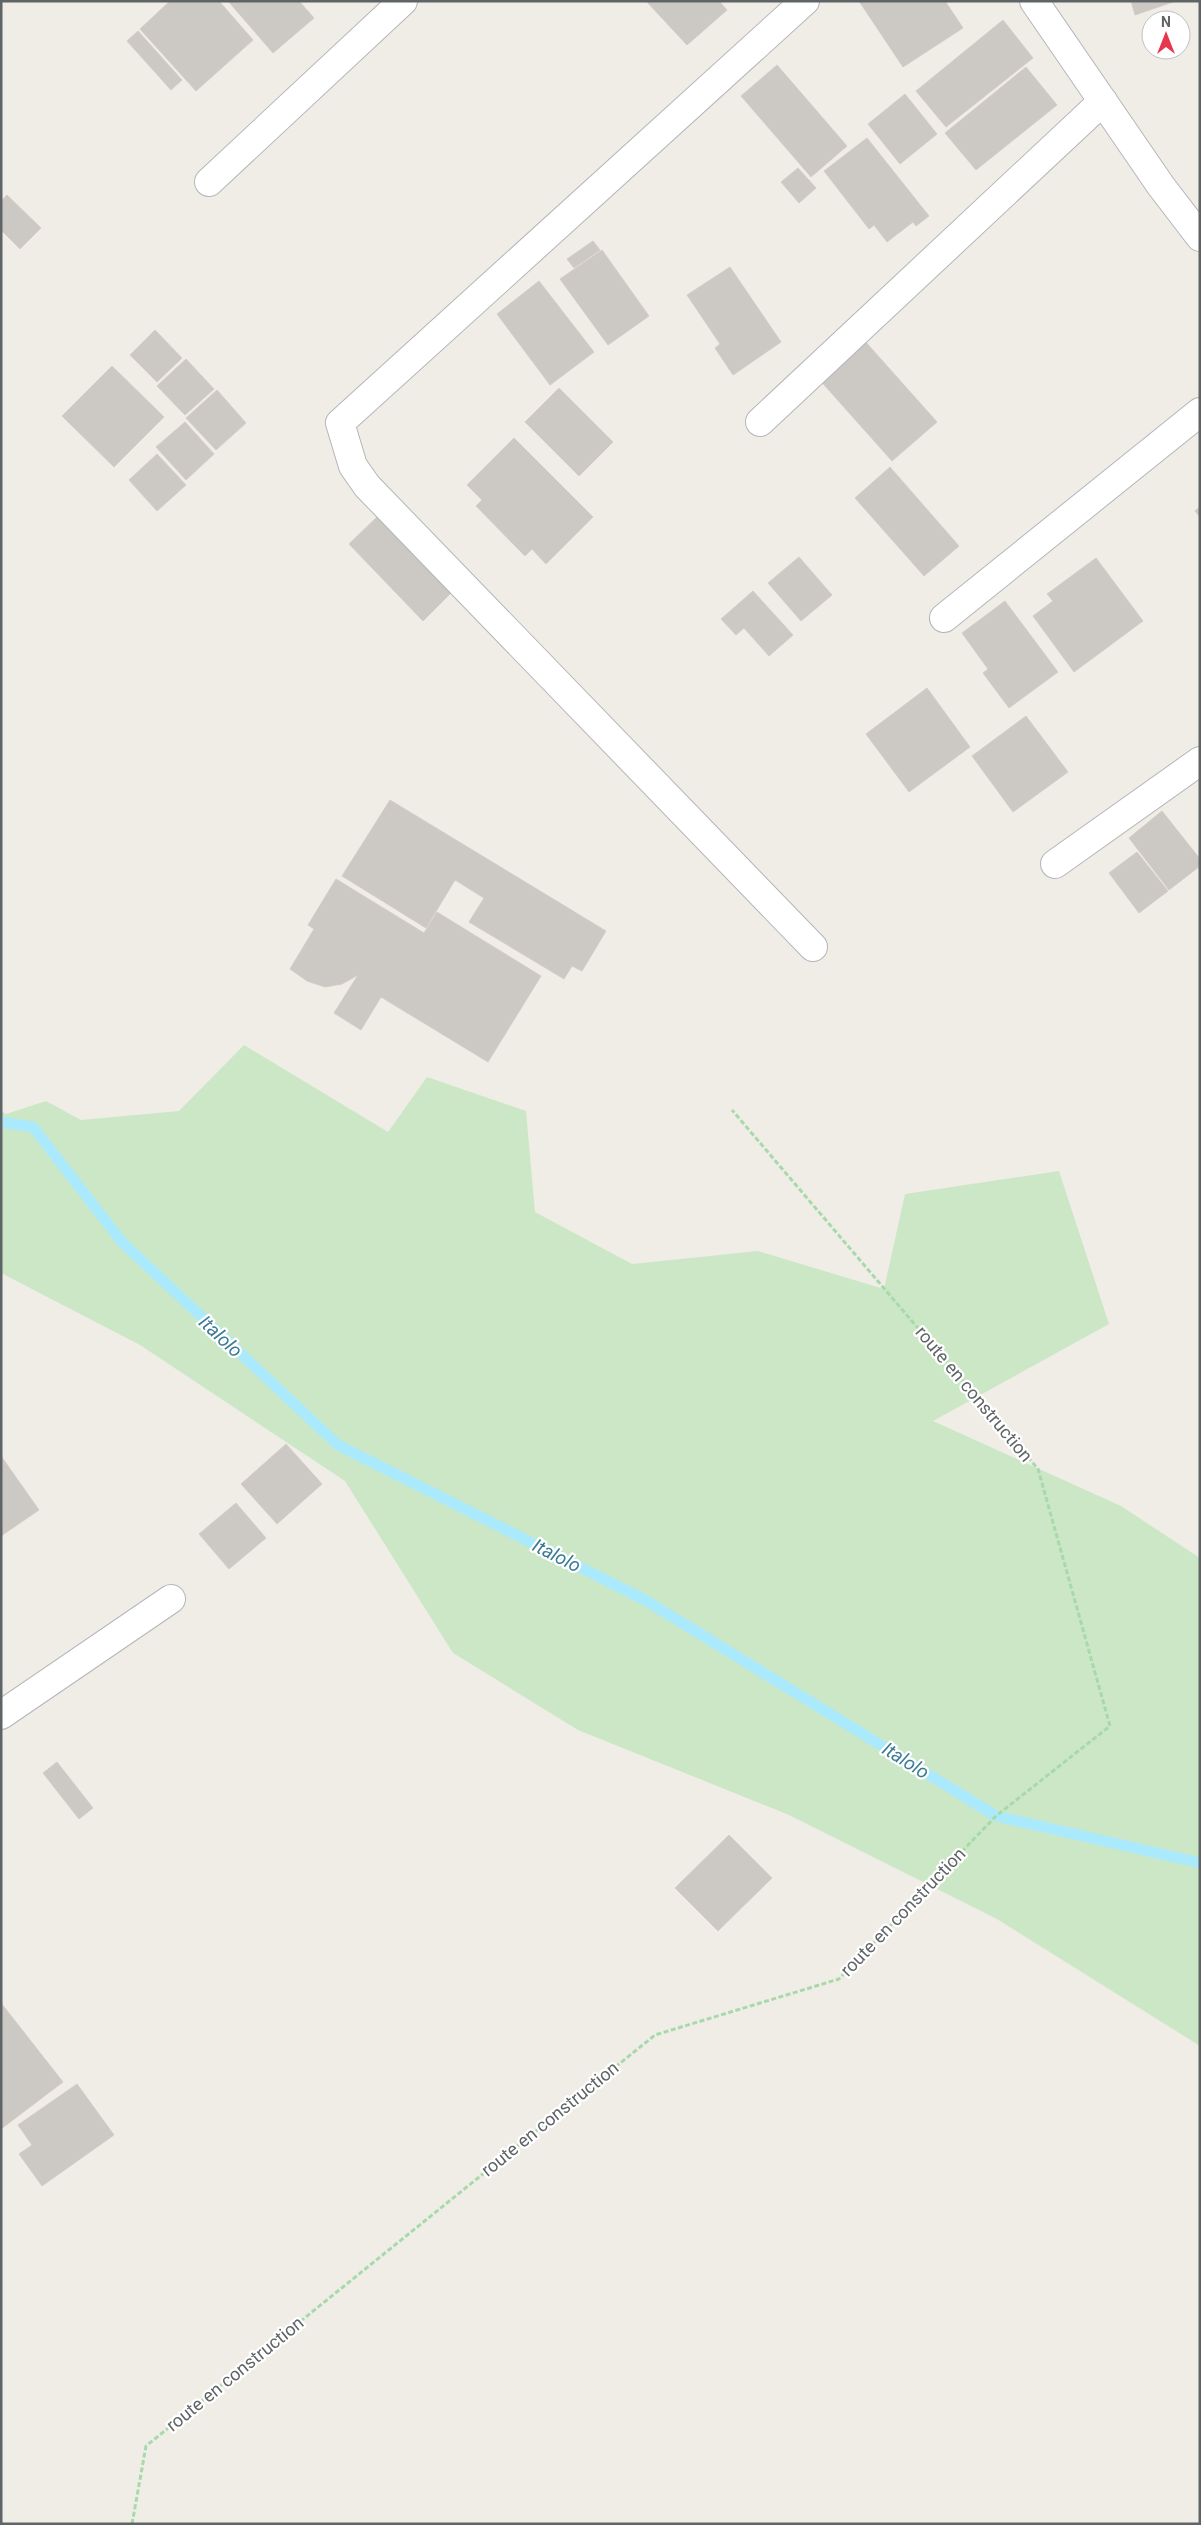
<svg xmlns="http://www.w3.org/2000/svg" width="1201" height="2525" font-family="Roboto,sans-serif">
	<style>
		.green { fill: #cce7c5 }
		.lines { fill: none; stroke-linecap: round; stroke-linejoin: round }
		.stream { stroke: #abeafd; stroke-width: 11 }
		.building { fill: #ccc8c4; stroke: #d5cdc6 }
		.minor-casing { stroke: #b3b6b9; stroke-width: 30 }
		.path { stroke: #a8d9ab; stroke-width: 3; stroke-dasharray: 5 2.5; stroke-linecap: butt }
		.minor { stroke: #fff; stroke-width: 28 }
		.labels { text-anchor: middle; stroke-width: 4.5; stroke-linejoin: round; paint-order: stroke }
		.street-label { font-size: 18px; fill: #5f6467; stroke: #fff }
		.water-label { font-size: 19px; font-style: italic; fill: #3c7b96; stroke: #fff }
	</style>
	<rect width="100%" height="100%" fill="#f0ede7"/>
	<polygon class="green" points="244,1045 388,1132 427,1077 526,1111 535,1212 632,1264 758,1251 884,1289 905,1194 1059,1171 1109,1324 933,1421 1121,1506 1200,1558 1200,2046 997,1919 789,1815 578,1730 453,1653 345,1481 140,1345 1,1273 1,1111 6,1114 46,1101 81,1120 179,1111"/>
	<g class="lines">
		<polyline class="stream" points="1,1122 33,1127 122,1242 338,1445 645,1600 996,1816 1200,1863"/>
	</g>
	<g class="building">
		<polygon points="170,1 219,1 253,40 196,91 140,29"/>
		<polygon points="228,1 299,1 314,18 273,53"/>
		<polygon points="719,1 727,10 687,45 647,2"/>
		<polygon points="859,1 945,1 963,28 903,67"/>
		<polygon points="1131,1 1173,1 1173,2 1135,15"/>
		<polygon points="1003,20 1033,58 946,127 916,91"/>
		<polygon points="138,31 182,80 171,90 127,41"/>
		<polygon points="777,65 847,146 811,177 741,96"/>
		<polygon points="1026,67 1057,105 976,170 945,133"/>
		<polygon points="905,94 937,134 900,164 868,124"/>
		<polygon points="867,138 929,216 916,226 913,222 887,242 874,225 869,229 824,171"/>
		<polygon points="798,168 816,188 799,203 781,182"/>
		<polygon points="7,195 41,228 20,249 1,230 1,201"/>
		<polygon points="593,241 600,250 574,268 567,259"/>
		<polygon points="602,250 649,316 608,345 560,279"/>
		<polygon points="730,267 781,342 733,375 715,348 720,344 687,295"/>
		<polygon points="539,281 594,352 550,385 497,314"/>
		<polygon points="155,330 182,358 157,382 130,355"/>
		<polygon points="863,339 937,422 892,461 818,378"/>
		<polygon points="186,359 214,389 185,415 157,386"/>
		<polygon points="112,366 164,417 114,467 62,416"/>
		<polygon points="559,388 613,442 579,476 525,422"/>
		<polygon points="217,390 246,423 216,450 186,418"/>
		<polygon points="185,422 214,454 186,480 156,447"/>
		<polygon points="514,438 593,517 546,564 532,549 525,556 476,506 482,500 467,485"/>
		<polygon points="157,454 186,485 157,511 129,480"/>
		<polygon points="890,467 959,546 924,576 855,498"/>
		<polygon points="1200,507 1200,517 1195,511"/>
		<polygon points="377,517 451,593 423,621 349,544"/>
		<polygon points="799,557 832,595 801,621 768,583"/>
		<polygon points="1096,558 1143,621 1074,672 1033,616 1053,601 1047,594"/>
		<polygon points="753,591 793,635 769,656 744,628 736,635 721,619"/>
		<polygon points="1005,601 1058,672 1009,708 983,673 988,669 962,633"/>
		<polygon points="927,688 970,747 909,792 866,734"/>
		<polygon points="1026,716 1068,772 1013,812 972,756"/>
		<polygon points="390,800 606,931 582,971 572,966 564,979 469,922 484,898 455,880 426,928 342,876"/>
		<polygon points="1162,811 1200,859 1200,866 1169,890 1129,838"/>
		<polygon points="1137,852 1168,891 1139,913 1109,873"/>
		<polygon points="336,879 424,933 437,912 541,976 488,1062 381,997 361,1030 334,1013 358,975 342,984 325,987 307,981 290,969 314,929 308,925"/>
		<polygon points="286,1444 322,1484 277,1524 241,1484"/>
		<polygon points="1,1456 39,1510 1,1536"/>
		<polygon points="236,1503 266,1538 229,1569 199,1534"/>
		<polygon points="57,1762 93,1808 79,1819 43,1773"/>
		<polygon points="729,1835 772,1878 718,1931 675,1888"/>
		<polygon points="1,2003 63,2082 1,2129"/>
		<polygon points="77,2084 114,2135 42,2186 19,2154 32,2145 18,2125"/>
	</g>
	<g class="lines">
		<g class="minor-casing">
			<g id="minor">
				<polyline points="805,1 340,423 353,466 367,486 813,947"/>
				<polyline points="1034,1 1161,186 1200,237"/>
				<polyline points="209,182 403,1"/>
				<polyline points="760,422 1103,101"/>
				<polyline points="944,618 1200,412"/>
				<polyline points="1055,864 1200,761"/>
				<polyline points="1,1715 171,1599"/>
			</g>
		</g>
		<polyline class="path" points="132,2524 146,2446 655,2035 839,1979 996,1816 1110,1726 1038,1469 732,1110"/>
		<use href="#minor" class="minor"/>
	</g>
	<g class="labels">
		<g class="street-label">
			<text transform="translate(974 1394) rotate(50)" y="6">route en construction</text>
			<text transform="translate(903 1912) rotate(-46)" y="6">route en construction</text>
			<text transform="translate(550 2119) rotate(-39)" y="6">route en construction</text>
			<text transform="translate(235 2374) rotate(-39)" y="6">route en construction</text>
		</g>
		<g class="water-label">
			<text transform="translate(221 1336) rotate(43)" y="7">Italolo</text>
			<text transform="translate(557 1555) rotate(27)" y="7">Italolo</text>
			<text transform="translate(906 1760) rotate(32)" y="7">Italolo</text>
		</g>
	</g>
	<rect width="1201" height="2525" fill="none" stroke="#5f6467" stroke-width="5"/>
	<g transform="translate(1166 35)"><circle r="24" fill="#ffffff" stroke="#bfc1c2"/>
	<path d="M0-4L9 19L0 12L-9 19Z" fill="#e6374e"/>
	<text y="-8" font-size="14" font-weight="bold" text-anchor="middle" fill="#5f6467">N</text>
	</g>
</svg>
